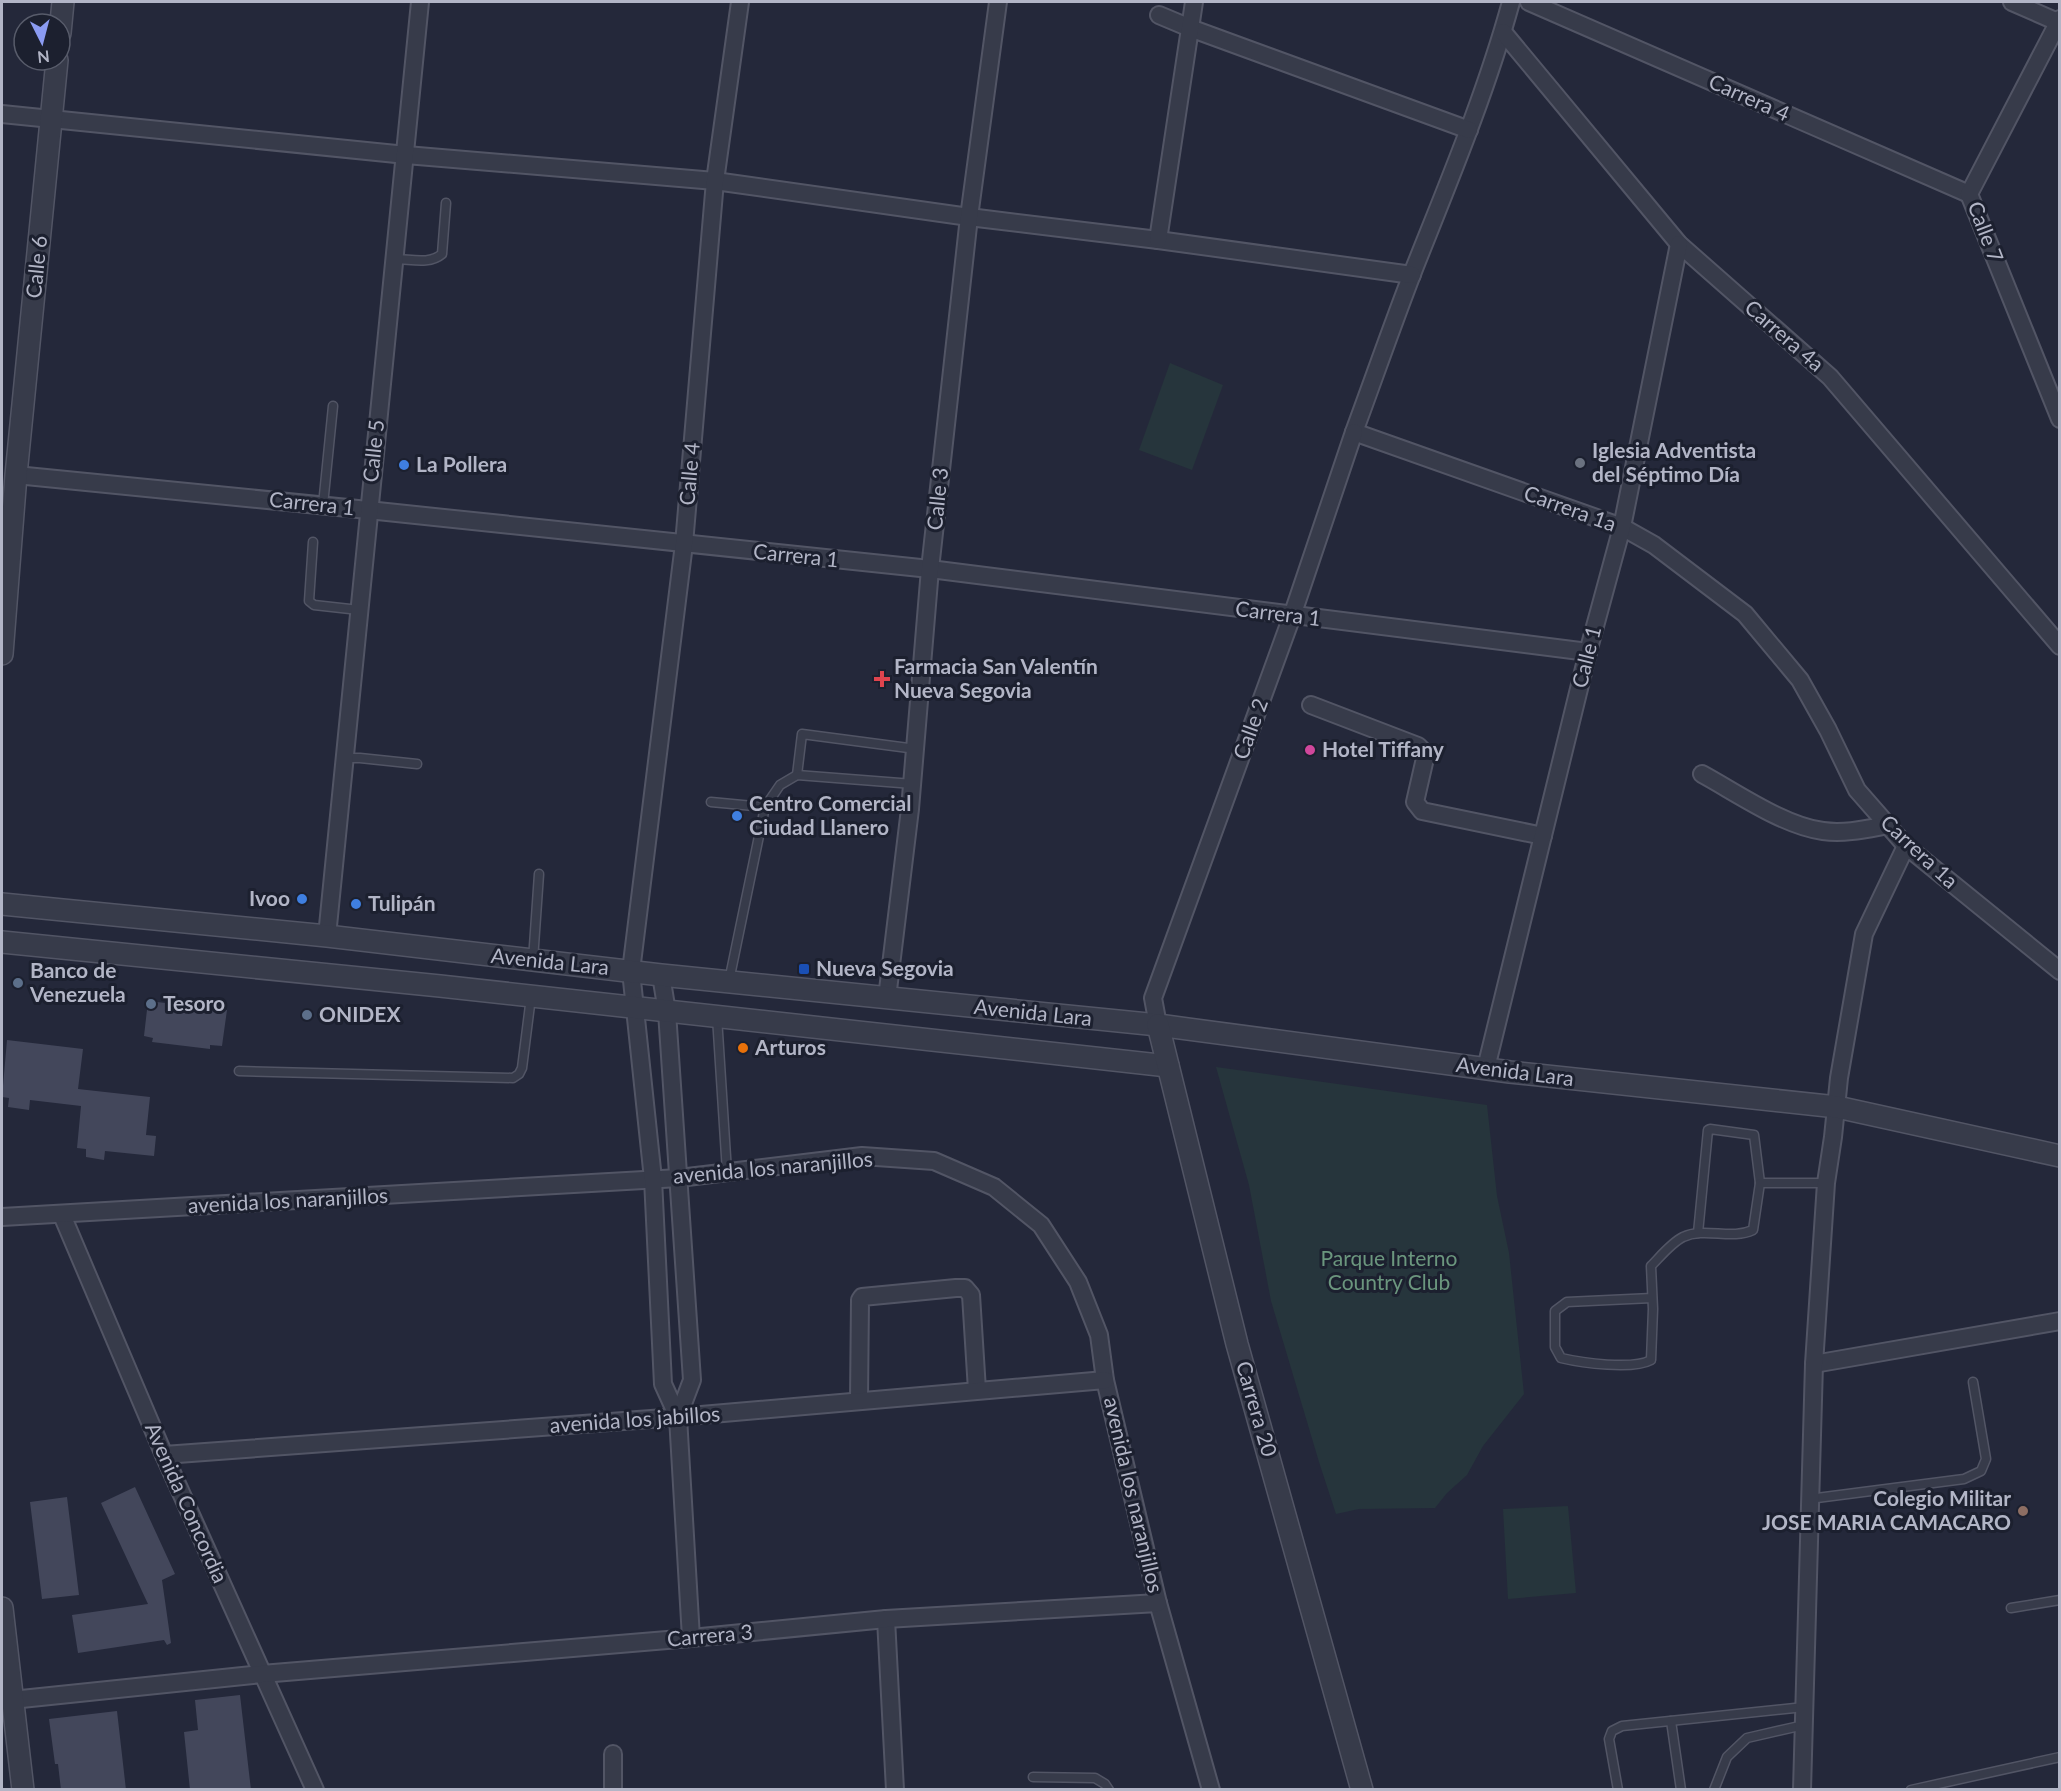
<svg xmlns="http://www.w3.org/2000/svg" width="2061" height="1791" font-family="Lato,sans-serif">
	<style>
		.green { fill: #26353c }
		.building { fill: #43475b }
		.lines { fill: none; stroke-linecap: round; stroke-linejoin: round }
		.service-casing { stroke: #525565; stroke-width: 11 }
		.minor-casing { stroke: #525565; stroke-width: 20 }
		.tertiary-casing { stroke: #525565; stroke-width: 24 }
		.service { stroke: #373b4a; stroke-width: 8 }
		.minor { stroke: #373b4a; stroke-width: 16 }
		.tertiary { stroke: #373b4a; stroke-width: 21 }
		.worship-dot { fill: #6b7280; stroke: #1c202f; stroke-width: 2 }
		.shop-dot { fill: #3f7fe0; stroke: #1c202f; stroke-width: 2 }
		.health-dot { fill: #e0444e; stroke: #1c202f; stroke-width: 2 }
		.hotel-dot { fill: #d1479c; stroke: #1c202f; stroke-width: 2 }
		.transit-dot { fill: #1a4fb4; stroke: #1c202f; stroke-width: 2 }
		.service-dot { fill: #5c6f8a; stroke: #1c202f; stroke-width: 2 }
		.food-dot { fill: #e8710a; stroke: #1c202f; stroke-width: 2 }
		.education-dot { fill: #8d6e63; stroke: #1c202f; stroke-width: 2 }
		.labels { text-anchor: middle; stroke-width: 6; stroke-linejoin: round; paint-order: stroke }
		.street-label { font-size: 21px; fill: #b2b5c6; stroke: #1c202f }
		.poi-label { font-size: 21px; font-weight: bold; fill: #b2b5c6; stroke: #1c202f; text-anchor: start }
		.park-label { font-size: 21px; fill: #6b967e; stroke: #1c202f }
	</style>
	<rect width="100%" height="100%" fill="#24283a"/>
	<g class="green">
		<polygon points="1170,363 1223,385 1192,470 1139,450"/>
		<polygon points="1216,1067 1487,1105 1497,1196 1509,1253 1524,1394 1483,1446 1467,1475 1447,1493 1435,1508 1359,1509 1336,1514 1319,1462 1271,1301 1249,1185"/>
		<polygon points="1568,1506 1576,1593 1508,1599 1503,1509"/>
	</g>
	<g class="building">
		<polygon points="148,1001 227,1010 222,1046 210,1045 210,1049 152,1042 153,1038 144,1036"/>
		<polygon points="7,1040 83,1049 78,1089 150,1097 146,1135 156,1136 154,1156 105,1151 104,1160 86,1157 86,1149 77,1148 81,1106 30,1100 29,1110 8,1107 9,1098 2,1097"/>
		<polygon points="135,1487 175,1574 162,1580 171,1643 167,1645 164,1640 78,1653 72,1615 148,1604 101,1503"/>
		<polygon points="67,1497 79,1595 42,1599 30,1502"/>
		<polygon points="240,1695 251,1790 190,1790 184,1732 198,1730 195,1700"/>
		<polygon points="117,1711 126,1790 61,1790 58,1764 55,1764 49,1719"/>
	</g>
	<g class="lines">
		<g class="service-casing">
			<g id="service">
				<path d="M395,259C411,259 429,265 442,254L446,203"/>
				<polyline points="323,505 333,406"/>
				<polyline points="313,542 309,601 314,605 359,610"/>
				<polyline points="344,758 360,758 417,764"/>
				<polyline points="797,775 802,734 916,749"/>
				<polyline points="711,802 765,807"/>
				<polyline points="533,960 539,874"/>
				<polyline points="729,981 765,807 780,785 797,775 913,784"/>
				<polyline points="717,1017 727,1172"/>
				<polyline points="239,1071 513,1078 519,1074 522,1068 531,997"/>
				<polyline points="1698,1233 1708,1130 1710,1129 1754,1135 1760,1183"/>
				<path d="M1652,1298L1567,1302L1555,1311V1347L1561,1358C1582,1363 1633,1370 1651,1360L1653,1309L1651,1266C1660,1257 1671,1243 1683,1237C1705,1227 1731,1240 1753,1230L1760,1183H1826"/>
				<polyline points="1809,1499 1964,1479 1981,1471 1986,1459 1973,1382"/>
				<polyline points="2011,1608 2060,1600"/>
				<polyline points="1671,1721 1681,1790"/>
				<polyline points="1033,1777 1095,1778 1105,1784 1109,1790"/>
				<polyline points="1618,1790 1609,1739 1612,1731 1622,1726 1804,1707"/>
				<polyline points="1714,1790 1727,1757 1747,1738 1804,1725"/>
				<polyline points="1911,1790 2060,1757"/>
			</g>
		</g>
		<g class="minor-casing">
			<g id="minor">
				<path d="M1511,2C1486,93 1449,181 1414,269C1393,323 1374,378 1354,432L1622,527L1654,545L1745,614L1800,680L1828,730L1857,790L1906,846L2060,971"/>
				<polyline points="1529,2 1969,194"/>
				<polyline points="2012,2 2060,23"/>
				<polyline points="1159,15 1190,28 1469,130"/>
				<polyline points="2060,19 1969,194 2060,419"/>
				<polyline points="1503,32 1679,244 1830,377 2060,646"/>
				<polyline points="2,114 406,155 715,181 969,217 1158,240 1412,275"/>
				<polyline points="1158,240 1194,2"/>
				<polyline points="16,475 368,510 930,569 1588,652"/>
				<polyline points="1311,705 1418,746 1426,754 1415,802 1422,811 1543,836"/>
				<path d="M1702,774C1737,793 1784,826 1823,831C1845,834 1866,829 1888,825"/>
				<polyline points="327,936 420,2"/>
				<polyline points="661,975 667,1012 692,1380 678,1417"/>
				<polyline points="887,998 910,809 930,569 969,217 998,2"/>
				<polyline points="1158,1025 1153,998 1292,616 1354,432"/>
				<polyline points="1486,1068 1588,652 1622,527 1679,244"/>
				<polyline points="62,1215 164,1455 315,1790"/>
				<polyline points="2,1217 679,1178 862,1156 934,1161 994,1187 1041,1225 1078,1282 1099,1335 1105,1380 1158,1603 1211,1790"/>
				<polyline points="1814,1364 2060,1321"/>
				<polyline points="859,1400 860,1300 862,1297 956,1288 965,1288 971,1295 977,1390"/>
				<polyline points="164,1455 678,1417 1105,1380"/>
				<polyline points="886,1619 895,1790"/>
				<polyline points="691,1638 678,1417 663,1384 653,1179 631,971 684,544 715,181 740,2"/>
				<polyline points="2,1701 262,1674 691,1638 886,1619 1158,1603"/>
				<polyline points="613,1754 613,1790"/>
				<polyline points="1802,1790 1814,1364 1826,1183 1833,1137 1839,1078 1864,934 1906,846"/>
			</g>
		</g>
		<g class="tertiary-casing">
			<g id="tertiary">
				<polyline points="60,33 63,2"/>
				<polyline points="2,654 16,475 57,60"/>
				<polyline points="2,904 327,936 661,975 1158,1025 1510,1072 1837,1107 2060,1156"/>
				<polyline points="2,942 440,986 1168,1066"/>
				<polyline points="1158,1025 1237,1344 1362,1790"/>
				<polyline points="2,1608 23,1790"/>
			</g>
		</g>
		<use href="#service" class="service"/>
		<use href="#minor" class="minor"/>
		<use href="#tertiary" class="tertiary"/>
	</g>
	<circle class="worship-dot" cx="1580" cy="463" r="6"/>
	<g class="shop-dot">
		<circle cx="404" cy="465" r="6"/>
		<circle cx="737" cy="816" r="6"/>
		<circle cx="302" cy="899" r="6"/>
		<circle cx="356" cy="904" r="6"/>
	</g>
	<path class="health-dot" d="M879 670h6v6h6v6h-6v6h-6v-6h-6v-6h6z"/>
	<circle class="hotel-dot" cx="1310" cy="750" r="6"/>
	<rect class="transit-dot" x="798" y="963" width="12" height="12" rx="3"/>
	<g class="service-dot">
		<circle cx="18" cy="983" r="6"/>
		<circle cx="151" cy="1004" r="6"/>
		<circle cx="307" cy="1015" r="6"/>
	</g>
	<circle class="food-dot" cx="743" cy="1048" r="6"/>
	<circle class="education-dot" cx="2023" cy="1511" r="6"/>
	<g class="labels">
		<g class="street-label">
			<text transform="translate(1749 98) rotate(24)" y="7">Carrera 4</text>
			<text transform="translate(1985 232) rotate(69)" y="7">Calle 7</text>
			<text transform="translate(37 267) rotate(-84)" y="7">Calle 6</text>
			<text transform="translate(1784 336) rotate(41)" y="7">Carrera 4a</text>
			<text transform="translate(374 451) rotate(-84)" y="7">Calle 5</text>
			<text transform="translate(690 474) rotate(-85)" y="7">Calle 4</text>
			<text transform="translate(938 499) rotate(-84)" y="7">Calle 3</text>
			<text transform="translate(312 504) rotate(6)" y="7">Carrera 1</text>
			<text transform="translate(1570 509) rotate(20)" y="7">Carrera 1a</text>
			<text transform="translate(796 556) rotate(6)" y="7">Carrera 1</text>
			<text transform="translate(1278 614) rotate(7)" y="7">Carrera 1</text>
			<text transform="translate(1587 657) rotate(-76)" y="7">Calle 1</text>
			<text transform="translate(1251 729) rotate(-70)" y="7">Calle 2</text>
			<text transform="translate(1919 852) rotate(43)" y="7">Carrera 1a</text>
			<text transform="translate(550 962) rotate(6)" y="7">Avenida Lara</text>
			<text transform="translate(1033 1013) rotate(6)" y="7">Avenida Lara</text>
			<text transform="translate(1515 1072) rotate(7)" y="7">Avenida Lara</text>
			<text transform="translate(773 1168) rotate(-5)" y="7">avenida los naranjillos</text>
			<text transform="translate(288 1201) rotate(-3)" y="7">avenida los naranjillos</text>
			<text transform="translate(1256 1409) rotate(74)" y="7">Carrera 20</text>
			<text transform="translate(635 1420) rotate(-4)" y="7">avenida los jabillos</text>
			<text transform="translate(1133 1495) rotate(77)" y="7">avenida los naranjillos</text>
			<text transform="translate(186 1503) rotate(66)" y="7">Avenida Concordia</text>
			<text transform="translate(710 1636) rotate(-5)" y="7">Carrera 3</text>
		</g>
		<g class="poi-label">
			<text x="1592" y="458">Iglesia Adventista<tspan x="1592" dy="24">del Séptimo Día</tspan></text>
			<text x="416" y="472">La Pollera</text>
			<text x="894" y="674">Farmacia San Valentín<tspan x="894" dy="24">Nueva Segovia</tspan></text>
			<text x="1322" y="757">Hotel Tiffany</text>
			<text x="749" y="811">Centro Comercial<tspan x="749" dy="24">Ciudad Llanero</tspan></text>
			<text x="290" y="906" text-anchor="end">Ivoo</text>
			<text x="368" y="911">Tulipán</text>
			<text x="816" y="976">Nueva Segovia</text>
			<text x="30" y="978">Banco de<tspan x="30" dy="24">Venezuela</tspan></text>
			<text x="163" y="1011">Tesoro</text>
			<text x="319" y="1022">ONIDEX</text>
			<text x="755" y="1055">Arturos</text>
			<text x="2011" y="1506" text-anchor="end">Colegio Militar<tspan x="2011" dy="24">JOSE MARIA CAMACARO</tspan></text>
		</g>
		<g class="park-label">
			<text x="1389" y="1266">Parque Interno<tspan x="1389" dy="24">Country Club</tspan></text>
		</g>
	</g>
	<rect width="2061" height="1791" fill="none" stroke="#b2b5c6" stroke-width="6"/>
	<g transform="translate(42 42) rotate(174)"><circle r="28" fill="#1c202f" stroke="#585c6b" stroke-width="1.5"/>
	<path d="M0-4.5L10 22L0 15L-10 22Z" fill="#8b9bf2"/>
	<text y="-9" font-size="16" font-weight="bold" text-anchor="middle" fill="#b2b5c6">N</text>
	</g>
</svg>
